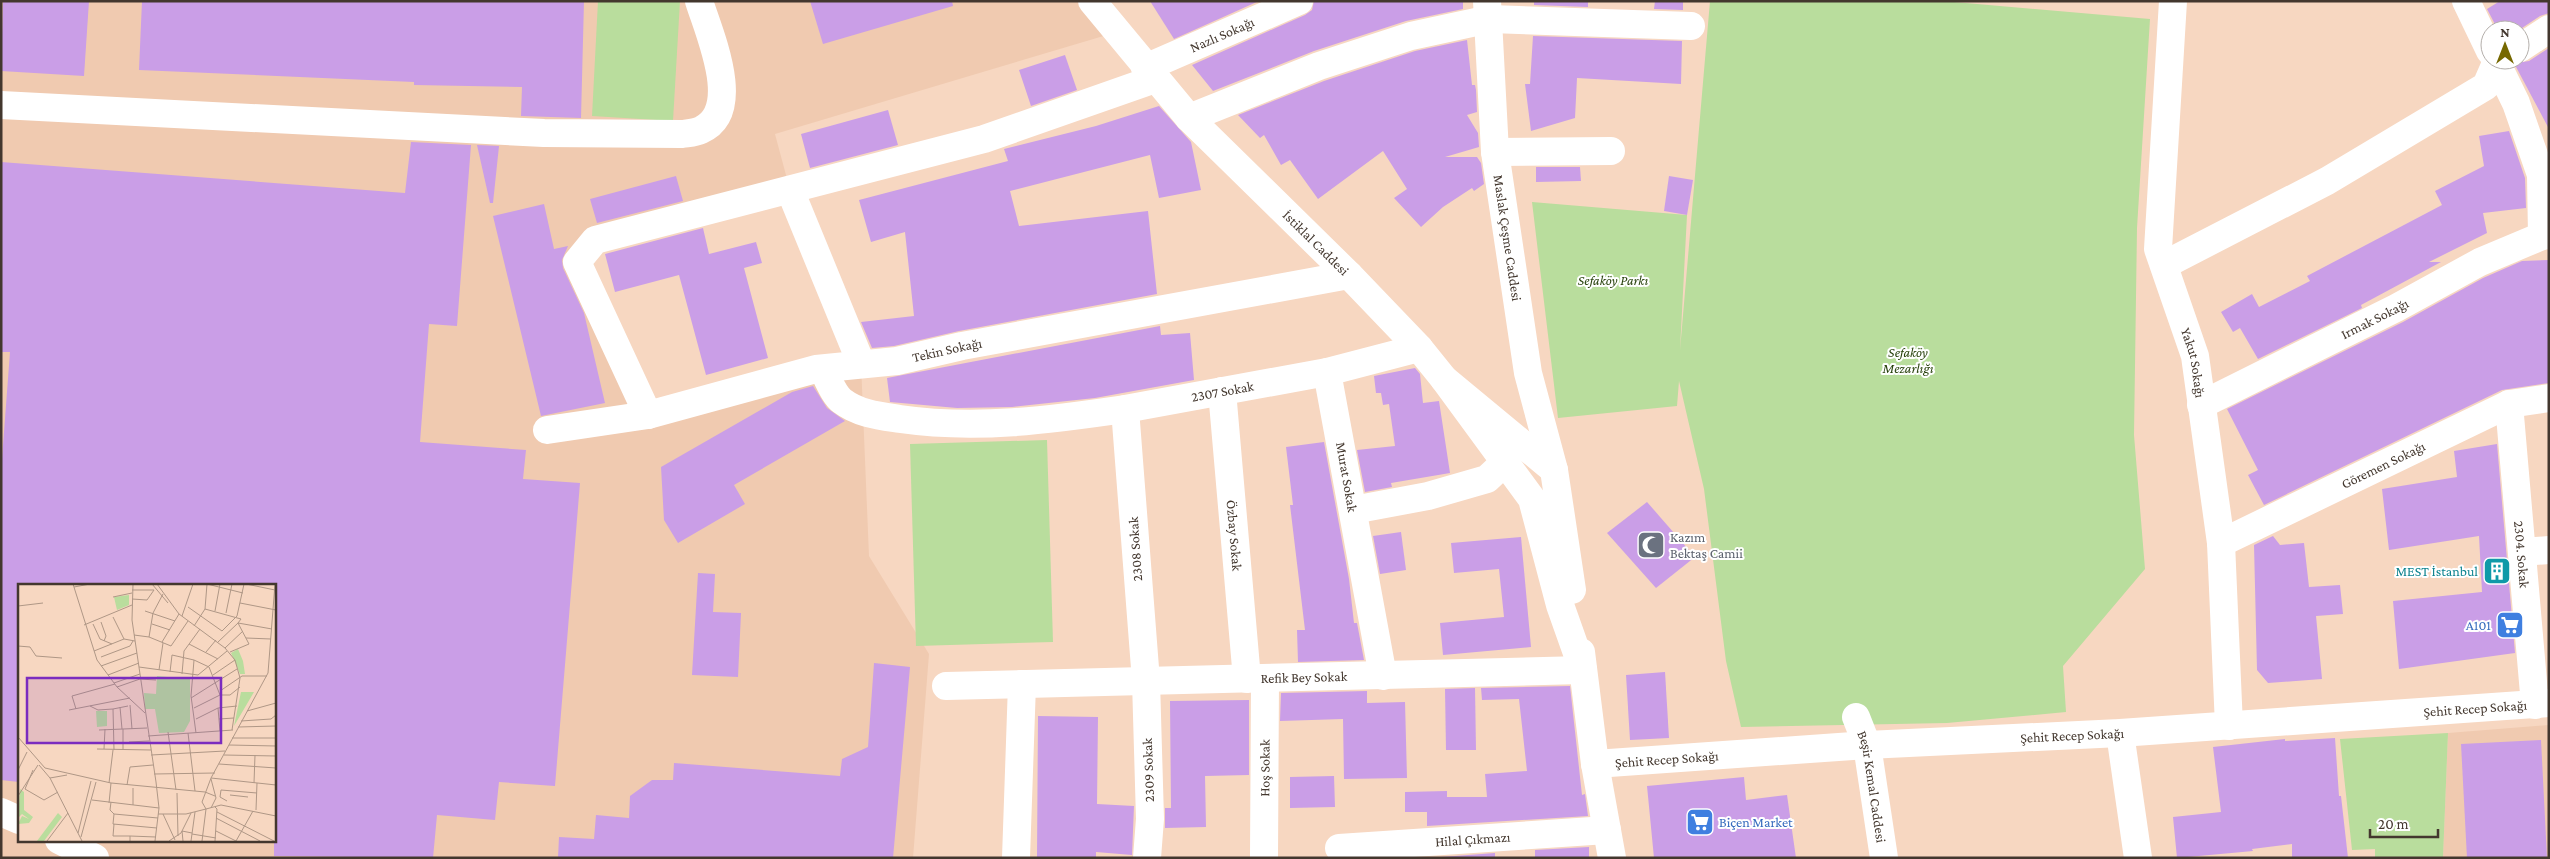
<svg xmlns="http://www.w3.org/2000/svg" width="2550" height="859" font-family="'Crimson Pro',serif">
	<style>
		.built { fill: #f0cab0; fill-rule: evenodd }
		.green { fill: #b9dd9d }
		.building { fill: #ca9ee7 }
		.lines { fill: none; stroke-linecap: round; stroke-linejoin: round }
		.minor { stroke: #fff; stroke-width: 28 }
		.labels { text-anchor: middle; stroke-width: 4; stroke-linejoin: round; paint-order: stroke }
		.street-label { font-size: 14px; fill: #43372e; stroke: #fff }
		.park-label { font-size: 14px; font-style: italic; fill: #27410b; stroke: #fff }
		.worship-label { font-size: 14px; fill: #5b616d; stroke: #fff; text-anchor: start }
		.culture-label { font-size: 14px; fill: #0d838f; stroke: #fff; text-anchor: end }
		.shop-label { font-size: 14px; fill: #366cbe; stroke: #fff; text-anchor: end }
		.inset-road { fill: none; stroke: #af9786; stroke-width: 1 }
		.view { fill: #7b2cbf; fill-opacity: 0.15; stroke: #7b2cbf; stroke-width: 2.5 }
		.inset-edge { fill: none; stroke: #43372e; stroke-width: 2.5 }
	</style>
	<rect width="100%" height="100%" fill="#f7d7c1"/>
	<g class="built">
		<path d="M1,1H1092L1117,32L775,134L790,190L595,240L577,262L648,415L861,363L869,556L929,654L913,858H1ZM19,585H274V840H19Z"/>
		<polygon points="2549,725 2549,858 2443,858 2448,733"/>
	</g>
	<g class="green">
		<polygon points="598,1 680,1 673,121 592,116"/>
		<polygon points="1710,1 1943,1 2150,19 2137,228 2134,435 2145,569 2063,666 2066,712 1947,723 1741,727 1726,661 1704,489 1679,381 1677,406 1558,418 1532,202 1687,215 1680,350"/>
		<polygon points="1047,440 1053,642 916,646 910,444"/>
		<polygon points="2448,733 2443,858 2375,858 2375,849 2352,850 2340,739"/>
	</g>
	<g class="building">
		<polygon points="3,1 89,1 84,76 1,71"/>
		<polygon points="142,1 584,1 581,118 521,116 522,87 414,85 414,82 139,70"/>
		<polygon points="810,1 952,1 953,6 823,44"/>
		<polygon points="1150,1 1259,1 1174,39"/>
		<polygon points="1314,1 1463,1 1463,9 1406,21 1314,51 1213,91 1192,65 1305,15 1312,10"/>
		<polygon points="1534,1 1588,1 1588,7 1534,5"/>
		<polygon points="1655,1 1683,1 1683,10 1654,9"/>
		<polygon points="2500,1 2549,1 2549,13 2540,16 2519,30 2498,30 2487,9"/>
		<polygon points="1533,36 1682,41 1681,84 1577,78 1575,118 1531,131 1525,84 1530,84"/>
		<polygon points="1467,40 1472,85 1475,85 1476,90 1477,112 1467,115 1478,133 1479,147 1445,157 1477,157 1481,163 1484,184 1474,191 1472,188 1443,207 1421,227 1394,198 1407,189 1383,151 1318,199 1290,160 1281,165 1264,135 1260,138 1238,115 1324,81 1415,51"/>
		<polygon points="2549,48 2549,129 2515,65 2516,63 2529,61"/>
		<polygon points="1065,55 1077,90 1031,106 1019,70"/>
		<polygon points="1159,106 1191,142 1201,190 1159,198 1150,155 1010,191 1019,226 1148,211 1157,294 959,331 894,346 872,348 861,322 914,316 905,232 871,242 859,200 1008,161 1004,149 1096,126"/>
		<polygon points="888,110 898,145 810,168 801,134"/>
		<polygon points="2509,131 2525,178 2526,208 2483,213 2487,233 2429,262 2441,262 2361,305 2362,308 2258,359 2240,328 2233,332 2221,312 2252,294 2259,307 2310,281 2307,276 2442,205 2435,191 2484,166 2479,136"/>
		<polygon points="411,142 471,145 457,326 429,324 420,442 526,450 523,479 580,483 555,786 499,782 495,820 437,815 433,858 274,856 274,585 19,585 19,782 1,780 1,472 10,352 1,352 1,162 405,193"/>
		<polygon points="477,145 499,146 493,203 490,203"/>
		<polygon points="1536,167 1580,167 1581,181 1536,182"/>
		<polygon points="676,176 683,201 597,223 590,199"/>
		<polygon points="1669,176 1693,180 1687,215 1664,211"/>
		<polygon points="544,204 554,249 568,246 562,260 563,268 584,313 605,403 541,416 493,216"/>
		<polygon points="703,228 709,254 756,242 762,263 744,268 768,358 706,375 679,275 615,292 605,254"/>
		<polygon points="2549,260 2549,383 2502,390 2264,505 2248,475 2258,470 2227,409 2403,322 2483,278 2522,261"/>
		<polygon points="1160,326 1161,335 1190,333 1194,380 1095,398 1012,407 957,408 890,402 887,378"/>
		<polygon points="1415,368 1420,374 1423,403 1439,401 1450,473 1391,483 1392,487 1365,492 1357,450 1395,446 1389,404 1383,405 1381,393 1376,393 1374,376"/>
		<polygon points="813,386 827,408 845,421 734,485 745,504 678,543 664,520 661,467 792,392"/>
		<polygon points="1324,442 1349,579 1354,623 1357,623 1364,660 1298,662 1297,630 1305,630 1290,505 1293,505 1286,447"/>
		<polygon points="2497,444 2515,653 2399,669 2393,601 2482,592 2479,536 2389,550 2382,489 2457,477 2454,451"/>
		<polygon points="1647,502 1695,557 1656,588 1607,533"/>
		<polygon points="1401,532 1406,570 1380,574 1373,536"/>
		<polygon points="2273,536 2280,545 2304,543 2309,587 2340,585 2343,614 2316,616 2322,679 2268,683 2257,670 2254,545"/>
		<polygon points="1521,537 1531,647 1443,655 1440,623 1504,617 1499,569 1454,573 1451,543"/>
		<polygon points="698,573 715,574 713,612 741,613 738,677 692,675"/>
		<polygon points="874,663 910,667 893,858 558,858 559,837 594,839 596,815 629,818 630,796 652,780 673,780 674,763 840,776 842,759 868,747"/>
		<polygon points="1665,672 1669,738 1630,740 1626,675"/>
		<polygon points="1570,686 1582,795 1585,794 1588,816 1427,826 1427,812 1405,812 1405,792 1447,791 1447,797 1487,797 1485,774 1527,771 1519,699 1482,700 1481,688"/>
		<polygon points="1475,688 1476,750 1446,750 1445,689"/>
		<polygon points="1367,691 1367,703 1405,702 1407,778 1344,779 1343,719 1280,721 1281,693"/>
		<polygon points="1249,700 1249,775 1205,776 1206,827 1165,828 1165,808 1171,808 1170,701"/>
		<polygon points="1038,716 1098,717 1097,804 1134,806 1132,855 1096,852 1096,858 1037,858"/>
		<polygon points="2335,738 2339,796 2341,796 2348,858 2292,858 2292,844 2252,849 2253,851 2177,858 2173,817 2221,812 2213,747 2285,739 2285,741"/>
		<polygon points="2541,740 2547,858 2467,858 2461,744"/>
		<polygon points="1334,776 1335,807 1290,808 1290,777"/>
		<polygon points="1744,777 1746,800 1787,795 1796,858 1654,858 1647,786"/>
		<polygon points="1589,847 1589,858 1535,858 1535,850"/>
		<polygon points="1495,853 1495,858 1428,858"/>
	</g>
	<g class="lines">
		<g class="minor">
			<path id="s1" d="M1092,1L1189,118L1349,275L1419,348L1444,379L1554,470"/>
			<path id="s2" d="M1487,1L1495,152L1528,373L1554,470L1572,590"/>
			<path id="s3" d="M2173,1L2158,249L2195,356L2221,543L2229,726"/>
			<polyline points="2466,1 2490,51"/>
			<polyline points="2520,48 2549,29"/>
			<polyline points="2495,60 2516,103 2541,175 2542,236"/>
			<path id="s4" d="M1145,68L1299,1"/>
			<path d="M1,105L544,133L682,134C688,133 695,133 701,130C744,111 709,33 699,1"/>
			<polyline points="1189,118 1319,66 1411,36 1490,19 1691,26"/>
			<polyline points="1495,152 1611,151"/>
			<polyline points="790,190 861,363"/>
			<polyline points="2164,265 2327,181 2486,86 2496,63 2501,60"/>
			<path d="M822,369C828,378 833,394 842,401C859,414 880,416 900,419C976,430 1050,420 1125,409"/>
			<path id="s5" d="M1222,391L1247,679"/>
			<path id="s6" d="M2509,404L2535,705"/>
			<path id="s7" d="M2201,405L2396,308L2480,262L2542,236L2549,235"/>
			<polyline points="648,415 577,262 595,240 984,139 1155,79"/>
			<path id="s8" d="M547,430L648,415L816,369L897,361L962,346L1349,275"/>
			<polyline points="1353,510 1428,496 1487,479 1505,462"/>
			<path id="s9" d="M2221,543L2509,404L2549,398"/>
			<polyline points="2522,552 2549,550"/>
			<polyline points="1581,652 1595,764 1612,858"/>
			<polyline points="1383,676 1327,372 1419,348"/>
			<path id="s10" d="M946,686L1583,670L1560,605L1532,499L1444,379"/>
			<path id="s11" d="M1856,717L1867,745L1884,858"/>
			<polyline points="2120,733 2138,858"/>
			<path id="s12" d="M1595,764L1867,745L2120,733L2549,703"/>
			<polyline points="1,812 19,820"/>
			<polyline points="59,840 95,858"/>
			<path id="s13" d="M1339,848L1607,830"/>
			<polyline points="1016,858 1022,684"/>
			<path id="s14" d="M1147,858L1150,819L1146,681L1125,409L1327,372"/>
			<path id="s15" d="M1264,858L1265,679"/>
		</g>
	</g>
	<defs>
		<g id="mosque-square" transform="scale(1.4375)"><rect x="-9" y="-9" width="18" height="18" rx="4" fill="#6b7280" stroke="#fff"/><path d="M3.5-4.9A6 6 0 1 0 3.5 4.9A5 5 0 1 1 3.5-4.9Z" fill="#fff"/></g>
		<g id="building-square" transform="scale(1.4375)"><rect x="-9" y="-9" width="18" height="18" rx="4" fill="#0f9aa8" stroke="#fff"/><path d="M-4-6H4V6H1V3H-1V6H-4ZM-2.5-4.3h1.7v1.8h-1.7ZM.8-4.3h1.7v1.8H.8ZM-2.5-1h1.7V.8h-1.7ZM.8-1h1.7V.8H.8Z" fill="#fff"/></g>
		<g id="supermarket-square" transform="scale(1.4375)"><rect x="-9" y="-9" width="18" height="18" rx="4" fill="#3f7fe0" stroke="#fff"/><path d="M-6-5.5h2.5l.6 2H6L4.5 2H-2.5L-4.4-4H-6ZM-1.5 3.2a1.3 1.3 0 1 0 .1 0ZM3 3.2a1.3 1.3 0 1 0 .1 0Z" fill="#fff"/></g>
	</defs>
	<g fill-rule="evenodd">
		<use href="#mosque-square" x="1651" y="545"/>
		<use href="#building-square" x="2497" y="571"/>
		<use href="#supermarket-square" x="2510" y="625"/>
		<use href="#supermarket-square" x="1700" y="822"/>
	</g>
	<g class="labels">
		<g class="street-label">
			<text dy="5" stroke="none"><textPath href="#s4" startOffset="84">Nazlı Sokağı</textPath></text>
			<text dy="5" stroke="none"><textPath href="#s2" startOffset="238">Maslak Çeşme Caddesi</textPath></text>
			<text dy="5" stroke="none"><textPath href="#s1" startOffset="330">İstiklal Caddesi</textPath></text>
			<text dy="5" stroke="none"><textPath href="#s7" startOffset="194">Irmak Sokağı</textPath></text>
			<text dy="5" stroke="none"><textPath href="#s8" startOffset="409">Tekin Sokağı</textPath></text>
			<text dy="5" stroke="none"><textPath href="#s3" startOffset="368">Yakut Sokağı</textPath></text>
			<text dy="5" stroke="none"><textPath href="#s14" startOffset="549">2307 Sokak</textPath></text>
			<text dy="5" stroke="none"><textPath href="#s9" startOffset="180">Göremen Sokağı</textPath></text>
			<text transform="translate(1347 477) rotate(80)" y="5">Murat Sokak</text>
			<text dy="5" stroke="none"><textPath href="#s5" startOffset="145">Özbay Sokak</textPath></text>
			<text transform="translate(1135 549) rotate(-94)" y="5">2308 Sokak</text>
			<text dy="5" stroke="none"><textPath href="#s6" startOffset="151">2304. Sokak</textPath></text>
			<text dy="5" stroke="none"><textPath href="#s10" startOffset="358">Refik Bey Sokak</textPath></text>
			<text dy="5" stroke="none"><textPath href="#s12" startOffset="882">Şehit Recep Sokağı</textPath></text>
			<text dy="5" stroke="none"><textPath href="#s12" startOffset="478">Şehit Recep Sokağı</textPath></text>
			<text dy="5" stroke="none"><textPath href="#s12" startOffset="72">Şehit Recep Sokağı</textPath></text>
			<text dy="5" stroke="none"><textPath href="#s15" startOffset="90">Hoş Sokak</textPath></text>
			<text transform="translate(1148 770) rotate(-92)" y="5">2309 Sokak</text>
			<text dy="5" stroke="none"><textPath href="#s11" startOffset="72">Beşir Kemal Caddesi</textPath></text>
			<text dy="5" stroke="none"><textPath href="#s13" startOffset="134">Hilal Çıkmazı</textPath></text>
		</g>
		<g class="park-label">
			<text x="1613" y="285">Sefaköy Parkı</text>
			<text x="1908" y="357">Sefaköy<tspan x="1908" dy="16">Mezarlığı</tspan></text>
		</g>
		<g class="worship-label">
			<text x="1670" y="542">Kazım<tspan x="1670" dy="16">Bektaş Camii</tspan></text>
		</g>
		<g class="culture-label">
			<text x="2478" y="576">MEST İstanbul</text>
		</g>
		<g class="shop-label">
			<text x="2491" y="630">A101</text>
			<text x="1719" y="827" text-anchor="start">Biçen Market</text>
		</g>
	</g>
	<g transform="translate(18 584)">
		<rect width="258" height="258" fill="#f7d7c1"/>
		<path d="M111,11V21L99,26L96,13ZM220,65L225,77L227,90H222L213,69ZM139,92L172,95V137L166,148L141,149L137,125H127L126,109L138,110ZM223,108H236L216,142ZM78,127H89V142L79,143ZM2,205L6,208V226L15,233L11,239L0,240L4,232L11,235L4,230L0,234ZM40,229L44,233L26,257H19Z" fill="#b9dd9d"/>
		<path class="inset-road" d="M55,0L79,76L99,103L127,129M115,0L114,36L138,198M134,0L150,19M139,0L161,30L207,64L217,76L222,94L214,146M189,0L225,9M228,0L257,6M257,0L250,89L193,194L184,218L188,225L203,221L258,232M56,3L72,0M114,6H136M95,13L114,9M114,15L129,16L136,6M222,19L258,26M0,22L25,19M170,23L204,47L219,32L226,0M187,25L223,35L220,39L231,60L212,68M127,27L157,37M197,27L202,0M208,29L214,0M164,32L175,0M95,33L106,55M83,38L88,52L86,57M75,40L82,55L94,60M134,40L152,46M66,41L114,21M176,42L187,25L189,0M116,51L131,53L153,62L170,37M131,53L135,29L145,10M228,54L253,55M144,58L161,30M200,58L220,39L254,45M171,60L200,75M0,62L12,63L18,72L44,74M207,64L225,47M76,67L106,55L117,57M188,68L198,56M83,73L112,62L115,57M176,76L173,112L178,149M83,82L119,69M121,83L180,91L209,67M141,86L145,59M152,88L154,71L176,76L191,83L202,111M164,90L166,67L182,45M90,91L121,79M195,91L217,76M96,99L122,90M99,103L122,95L138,96M202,107L224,92H249M173,114L219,85M112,121L114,145M72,122L80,126L95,125M102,123L104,145M176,124L202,111H212L222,103M200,124L202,147M58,125L54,112L97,100M51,126L112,114M229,127L258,119M178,135L200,124L219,122M201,135L216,134M223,137L253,135L258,131M220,143L258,142M81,146L129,144M150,148L158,206M170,149L177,207M130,152L215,146M0,153L27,184L93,199L187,208L197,212M214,154H258M111,158L131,157M211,161L258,162M79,165L133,166M86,165L87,145M96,166L95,125L110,122M105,166V145M133,171L207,167M206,171L258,172M201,180L258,184M21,181L32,194L64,257M0,186L9,168M15,186L7,205L26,216L40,208M136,190L197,189M32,194L49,191M193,194L258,201M91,199L95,166M236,199L237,171M109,201L112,183L135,181M159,209L160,252M212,211L230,213M0,212L20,181M74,216L141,224M209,217L202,213L203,206L239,209M93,218L92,226L96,230L140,234M91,219L93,199M115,221V204M193,224L198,214L193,195M238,226L239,199M199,228L256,257M96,230L95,240L139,244M140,230H168L188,225L184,257M145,230L157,256M198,234L242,257M96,240L95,252H112M198,247L218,257M60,249L73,197M174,250L198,254M63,253L78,198M29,257L50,229M112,257V252L138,253M137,257L141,224L138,198M151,257L163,249L173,229M165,257L164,247L174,249M173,257L177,228M197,257L199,225L197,223M218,257L235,227"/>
		<path class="view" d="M9,94H203V159H9Z"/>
		<rect width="258" height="258" class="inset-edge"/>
	</g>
	<rect width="2550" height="859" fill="none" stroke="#43372e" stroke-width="5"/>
	<g transform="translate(2505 45)"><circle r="24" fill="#ffffff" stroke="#b4afab"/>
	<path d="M0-4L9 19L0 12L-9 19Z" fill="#766800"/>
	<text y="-8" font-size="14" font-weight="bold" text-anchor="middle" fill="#43372e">N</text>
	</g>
	<path d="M2370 829v8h68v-8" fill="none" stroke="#43372e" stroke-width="2.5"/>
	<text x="2378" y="829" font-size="15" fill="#43372e" stroke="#ffffff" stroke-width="4" paint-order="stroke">20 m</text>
</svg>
